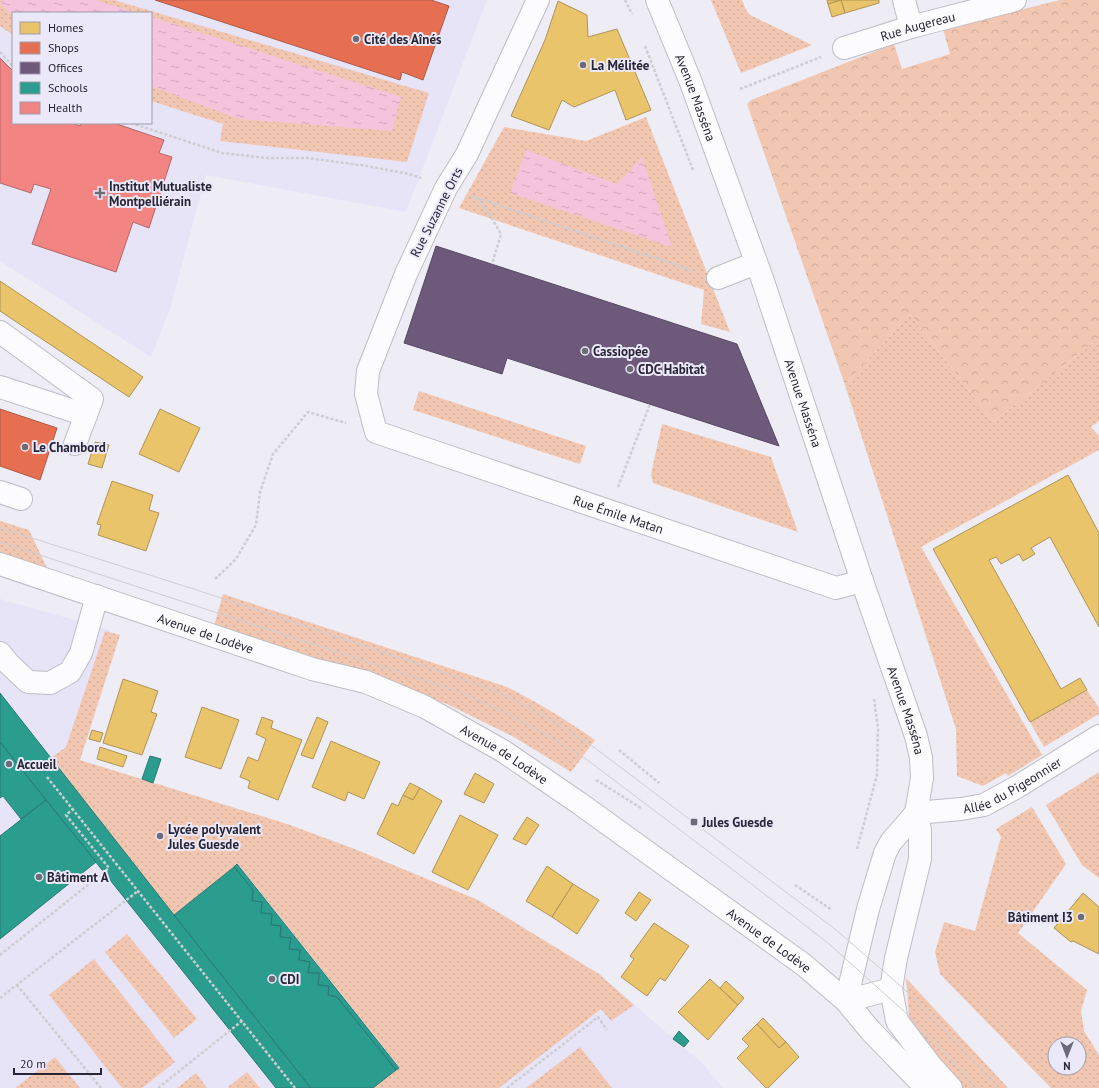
<svg xmlns="http://www.w3.org/2000/svg" width="1099" height="1088" font-family="'PT Sans',sans-serif">
	<style>
		.built { fill: #e7e4f8; fill-rule: evenodd }
		.grass { fill: url(#grass-dots); fill-rule: evenodd }
		.forest { fill: url(#forest-crowns) }
		.water { fill: url(#water-ripples) }
		.homes { fill: #e9c46a; stroke: #af945a }
		.shops { fill: #e76f51; stroke: #ae5948 }
		.offices { fill: #6d597a; stroke: #584965 }
		.schools { fill: #2a9d8f; stroke: #297974 }
		.health { fill: #f28482; stroke: #b5686b }
		.lines { fill: none; stroke-linecap: round; stroke-linejoin: round }
		.minor-casing { stroke: #bebcc7; stroke-width: 24 }
		.path { stroke: #cdcdd2; stroke-width: 2.5; stroke-dasharray: 3 2; stroke-linecap: butt }
		.minor { stroke: #fcfcfe; stroke-width: 22 }
		.tram { stroke: #cfced1; stroke-width: 1 }
		.poi-dot { fill: #6d6b78; stroke: #ebe8f9; stroke-width: 1.5 }
		.labels { text-anchor: middle; stroke-width: 4; stroke-linejoin: round; paint-order: stroke }
		.street-label { font-size: 13px; fill: #282534; stroke: #ebe8f9 }
		.poi-label { font-size: 13px; font-weight: bold; fill: #282534; stroke: #ebe8f9; text-anchor: start }
	</style>
	<defs>
		<pattern id="grass-dots" width="8" height="8" patternUnits="userSpaceOnUse"><rect width="8" height="8" fill="#f2c7b2"/><path d="M2 2h.1M6 6h.1" fill="none" stroke="#d0ab9a" stroke-width="1.8" stroke-linecap="round"/></pattern>
		<pattern id="forest-crowns" width="20" height="18" patternUnits="userSpaceOnUse"><rect width="20" height="18" fill="#f2c7b2"/><path d="M2 6a3 3 0 1 1 6 0M12 15a3 3 0 1 1 6 0" fill="none" stroke="#d0ab9a"/></pattern>
		<pattern id="water-ripples" width="26" height="14" patternUnits="userSpaceOnUse"><rect width="26" height="14" fill="#f5c3db"/><path d="M2 4q2-2 4 0t4 0M15 11q2-2 4 0t4 0" fill="none" stroke="#d2a7bd"/></pattern>
	</defs>
	<rect width="100%" height="100%" fill="#eeecf5"/>
	<g class="built">
		<path d="M0,0H487L406,212L206,175L170,309L151,357L0,261ZM13,13H151V123H13Z"/>
		<polygon points="0,599 110,630 71,758 287,824 352,848 478,900 599,974 703,1064 723,1088 0,1088"/>
	</g>
	<g class="grass">
		<polygon points="0,0 114,0 429,93 407,162 220,141 223,124 151,101 151,13 13,13 13,35 0,26"/>
		<polygon points="711,0 742,0 746,10 750,15 812,45 741,73"/>
		<polygon points="646,117 730,332 701,324 704,290 459,208 504,127 586,141"/>
		<polygon points="910,314 993,422 1099,338 1099,421 1091,427 1099,436 1099,450 921,547 1042,755 1008,776 1006,773 983,786 957,776 956,729 845,385"/>
		<polygon points="419,391 586,446 580,464 413,410"/>
		<polygon points="662,424 771,457 798,532 653,483 651,474"/>
		<polygon points="0,521 29,530 49,572 0,556"/>
		<path d="M223,594L507,687C538,703 567,720 595,740L571,772L514,737L447,704L214,626Z"/>
		<polygon points="105,631 120,635 80,760 287,824 352,848 478,900 599,974 634,1005 611,1021 601,1009 499,1088 373,1088 399,1067 238,864 174,915 51,758 66,747"/>
		<polygon points="1087,690 1099,708 1099,714 1044,747 1030,722"/>
		<polygon points="1099,772 1099,878 1082,865 1046,805"/>
		<path d="M1032,807L1066,864L1018,933L1087,990L1081,1011L1084,1031L1099,1055V1088H1051L940,974L935,952L944,922L975,931L1001,837L996,829ZM1055,1044H1079V1068H1055Z"/>
		<polygon points="127,934 197,1019 174,1038 105,952"/>
		<polygon points="94,959 175,1062 142,1088 122,1088 49,995"/>
		<polygon points="906,978 1008,1088 959,1088 910,1025"/>
		<polygon points="580,1047 612,1088 526,1088"/>
		<polygon points="55,1057 80,1088 15,1088"/>
		<polygon points="247,1072 260,1088 229,1088 228,1087"/>
		<polygon points="196,1073 207,1088 177,1088"/>
	</g>
	<polygon class="forest" points="1060,0 1099,0 1099,338 993,422 910,314 845,385 747,104 751,100 894,44 902,69 950,54 943,29"/>
	<g class="water">
		<polygon points="5,0 96,0 137,13 13,13 13,16 0,3"/>
		<polygon points="151,17 401,97 392,131 239,119 151,86"/>
		<polygon points="526,150 617,184 642,157 672,247 510,193"/>
	</g>
	<g class="homes">
		<polygon points="827,0 879,0 879,3 845,13 841,0 828,4"/>
		<polygon points="841,0 845,13 832,17 828,4"/>
		<polygon points="558,1 587,15 588,37 617,29 651,110 626,120 615,90 574,107 562,100 549,130 511,116 545,40"/>
		<polygon points="0,281 143,377 129,397 0,311"/>
		<polygon points="160,409 200,428 179,472 139,454"/>
		<polygon points="95,442 109,445 102,468 88,464"/>
		<polygon points="1068,475 1099,533 1099,627 1050,537 1031,548 1035,554 1023,561 1019,554 1001,564 996,557 989,560 1061,689 1080,678 1087,690 1030,722 933,549"/>
		<polygon points="112,481 153,495 149,510 159,513 146,551 98,535 101,525 97,524"/>
		<polygon points="123,679 158,691 151,712 157,714 142,755 103,743"/>
		<polygon points="202,707 239,720 221,769 185,757"/>
		<polygon points="262,717 273,721 271,728 302,740 278,800 248,788 250,781 240,777 248,757 258,761 266,739 256,734"/>
		<polygon points="317,717 328,722 313,759 301,755"/>
		<polygon points="92,730 103,733 100,742 89,739"/>
		<polygon points="331,741 380,762 364,799 348,792 345,801 312,787"/>
		<polygon points="100,747 127,756 123,767 97,759"/>
		<polygon points="475,773 494,784 484,803 464,794"/>
		<polygon points="410,783 420,788 413,800 403,795"/>
		<polygon points="420,788 442,801 414,854 377,834 392,803 398,806 403,795 413,800"/>
		<polygon points="460,815 498,835 468,890 432,872"/>
		<polygon points="527,817 539,825 526,845 513,839"/>
		<polygon points="547,866 573,884 552,917 526,901"/>
		<polygon points="573,884 599,900 577,934 552,917"/>
		<polygon points="639,892 651,900 636,921 625,913"/>
		<polygon points="1083,893 1099,907 1099,954 1073,941 1071,942 1054,928"/>
		<polygon points="654,923 689,946 665,981 660,978 647,996 621,977 634,959 630,956"/>
		<polygon points="710,979 738,1005 708,1040 678,1012"/>
		<polygon points="726,981 744,998 738,1005 720,988"/>
		<polygon points="763,1018 786,1042 779,1048 757,1024"/>
		<polygon points="757,1024 779,1048 786,1042 799,1057 768,1088 766,1088 737,1058 749,1046 742,1039"/>
	</g>
	<g class="shops">
		<polygon points="155,0 431,0 449,6 423,80 402,72 400,80"/>
		<polygon points="0,409 57,428 40,480 0,466"/>
	</g>
	<polygon class="offices" points="436,246 737,344 779,446 507,358 502,374 404,343"/>
	<g class="schools">
		<polygon points="0,693 174,915 311,1088 276,1088 0,742"/>
		<polygon points="0,742 46,800 21,819 3,796 0,798"/>
		<polygon points="150,756 161,759 153,783 142,779"/>
		<polygon points="46,800 96,862 0,939 0,836"/>
		<polygon points="237,864 399,1068 396,1070 337,997 328,995 329,986 318,985 319,973 308,973 310,962 299,960 300,950 289,949 291,938 280,937 281,926 271,925 272,914 261,913 262,902 252,901 253,890 234,867"/>
		<polygon points="234,867 253,890 252,901 262,902 261,913 272,914 271,925 281,926 280,937 291,938 289,949 300,950 299,960 310,962 308,973 319,973 318,985 329,986 328,995 337,997 396,1070 373,1088 311,1088 174,915"/>
		<polygon points="679,1031 689,1041 684,1047 673,1039"/>
	</g>
	<polygon class="health" points="0,58 13,71 13,123 72,123 80,126 81,123 114,123 164,140 159,153 172,157 149,228 133,222 116,272 32,244 51,189 34,184 31,193 0,183"/>
	<g class="lines">
		<g class="minor-casing">
			<g id="minor">
				<path id="s1" d="M538,0L467,154L446,188L406,274L368,371L366,394L376,432L836,588L862,581"/>
				<path id="s2" d="M657,0L690,80L763,281L862,581L916,736L921,758L922,778L916,813L920,830V859L896,958L891,989L846,1001L868,909L885,853L891,842L916,813"/>
				<polyline points="904,0 911,27"/>
				<path id="s3" d="M844,48L911,27L1015,0"/>
				<polyline points="718,278 756,263"/>
				<polyline points="0,332 92,399 75,444"/>
				<polyline points="0,387 86,415"/>
				<polyline points="0,492 21,499"/>
				<path id="s4" d="M0,564L312,669L366,682L425,707L503,751L579,803L804,965L846,1001L870,1030L926,1088"/>
				<polyline points="0,653 9,664 28,682 50,683 70,672 81,653 97,596"/>
				<path id="s5" d="M916,813L961,809L984,805L1017,787L1099,736"/>
				<polyline points="891,989 897,1021 931,1066 951,1088"/>
			</g>
		</g>
		<g class="path">
			<polyline points="625,0 632,14"/>
			<polyline points="645,46 693,170"/>
			<polyline points="0,52 13,66"/>
			<polyline points="740,89 821,57"/>
			<polyline points="131,123 222,153 267,158 308,158 367,166 409,174 421,178"/>
			<polyline points="471,196 694,271"/>
			<polyline points="476,198 490,215 501,234 492,264"/>
			<polyline points="618,487 650,404"/>
			<polyline points="215,579 236,559 256,525 260,492 273,454 308,412 346,423"/>
			<polyline points="619,750 659,783"/>
			<polyline points="47,777 295,1088"/>
			<polyline points="596,780 641,808"/>
			<polyline points="857,849 877,775 878,728 874,699"/>
			<polyline points="795,885 832,910"/>
			<polyline points="0,955 109,868 66,815 73,809"/>
			<polyline points="17,985 101,1088"/>
			<polyline points="0,998 138,891"/>
			<polyline points="158,1088 242,1021"/>
			<polyline points="507,1088 598,1017 607,1030"/>
		</g>
		<use href="#minor" class="minor"/>
		<g class="tram">
			<polyline points="0,528 197,590 459,678 503,694 548,719 595,748 835,929 904,989 955,1041 998,1088"/>
			<polyline points="0,542 457,691 498,709 542,732 586,759 749,882 828,943 917,1023 977,1088"/>
		</g>
	</g>
	<g class="poi-dot">
		<circle cx="356" cy="39" r="4"/>
		<circle cx="583" cy="65" r="4"/>
		<path d="M98 187h4v4h4v4h-4v4h-4v-4h-4v-4h4z"/>
		<circle cx="585" cy="351" r="4"/>
		<circle cx="630" cy="369" r="4"/>
		<circle cx="25" cy="447" r="4"/>
		<circle cx="9" cy="764" r="4"/>
		<rect x="690" y="818" width="8" height="8" rx="2"/>
		<circle cx="160" cy="836" r="4"/>
		<circle cx="39" cy="877" r="4"/>
		<circle cx="1081" cy="917" r="4"/>
		<circle cx="272" cy="979" r="4"/>
	</g>
	<g class="labels">
		<g class="street-label">
			<text dy="5" stroke="none"><textPath href="#s3" startOffset="77">Rue Augereau</textPath></text>
			<text dy="5" stroke="none"><textPath href="#s2" startOffset="105">Avenue Masséna</textPath></text>
			<text transform="translate(436 212) rotate(-63)" y="5">Rue Suzanne Orts</text>
			<text dy="5" stroke="none"><textPath href="#s2" startOffset="429">Avenue Masséna</textPath></text>
			<text dy="5" stroke="none"><textPath href="#s1" startOffset="727">Rue Émile Matan</textPath></text>
			<text dy="5" stroke="none"><textPath href="#s4" startOffset="217">Avenue de Lodève</textPath></text>
			<text dy="5" stroke="none"><textPath href="#s2" startOffset="753">Avenue Masséna</textPath></text>
			<text dy="5" stroke="none"><textPath href="#s4" startOffset="541">Avenue de Lodève</textPath></text>
			<text dy="5" stroke="none"><textPath href="#s5" startOffset="102">Allée du Pigeonnier</textPath></text>
			<text dy="5" stroke="none"><textPath href="#s4" startOffset="865">Avenue de Lodève</textPath></text>
		</g>
		<g class="poi-label">
			<text x="364" y="44">Cité des Aînés</text>
			<text x="591" y="70">La Mélitée</text>
			<text x="109" y="191">Institut Mutualiste<tspan x="109" dy="15">Montpelliérain</tspan></text>
			<text x="593" y="356">Cassiopée</text>
			<text x="638" y="374">CDC Habitat</text>
			<text x="33" y="452">Le Chambord</text>
			<text x="17" y="769">Accueil</text>
			<text x="702" y="827">Jules Guesde</text>
			<text x="168" y="834">Lycée polyvalent<tspan x="168" dy="15">Jules Guesde</tspan></text>
			<text x="47" y="882">Bâtiment A</text>
			<text x="1073" y="922" text-anchor="end">Bâtiment I3</text>
			<text x="280" y="984">CDI</text>
		</g>
	</g>
	<rect x="12" y="12" width="140" height="112" fill="#ebe8f9" stroke="#9d9aaa"/>
	<rect x="20" y="22" width="20" height="12" fill="#e9c46a" stroke="#9d9aaa"/>
	<text x="48" y="32" font-size="12" fill="#282534">Homes</text>
	<rect x="20" y="42" width="20" height="12" fill="#e76f51" stroke="#9d9aaa"/>
	<text x="48" y="52" font-size="12" fill="#282534">Shops</text>
	<rect x="20" y="62" width="20" height="12" fill="#6d597a" stroke="#9d9aaa"/>
	<text x="48" y="72" font-size="12" fill="#282534">Offices</text>
	<rect x="20" y="82" width="20" height="12" fill="#2a9d8f" stroke="#9d9aaa"/>
	<text x="48" y="92" font-size="12" fill="#282534">Schools</text>
	<rect x="20" y="102" width="20" height="12" fill="#f28482" stroke="#9d9aaa"/>
	<text x="48" y="112" font-size="12" fill="#282534">Health</text>
	<g transform="translate(1067 1056) rotate(180)"><circle r="19" fill="#ebe8f9" stroke="#9d9aaa"/>
	<path d="M0-3L7 15L0 10L-7 15Z" fill="#6d6b78"/>
	<text y="-6" font-size="11" font-weight="bold" text-anchor="middle" fill="#282534">N</text>
	</g>
	<path d="M14 1068v6h87v-6" fill="none" stroke="#282534" stroke-width="2"/>
	<text x="20" y="1068" font-size="12" fill="#282534" stroke="#ebe8f9" stroke-width="3" paint-order="stroke">20 m</text>
</svg>
